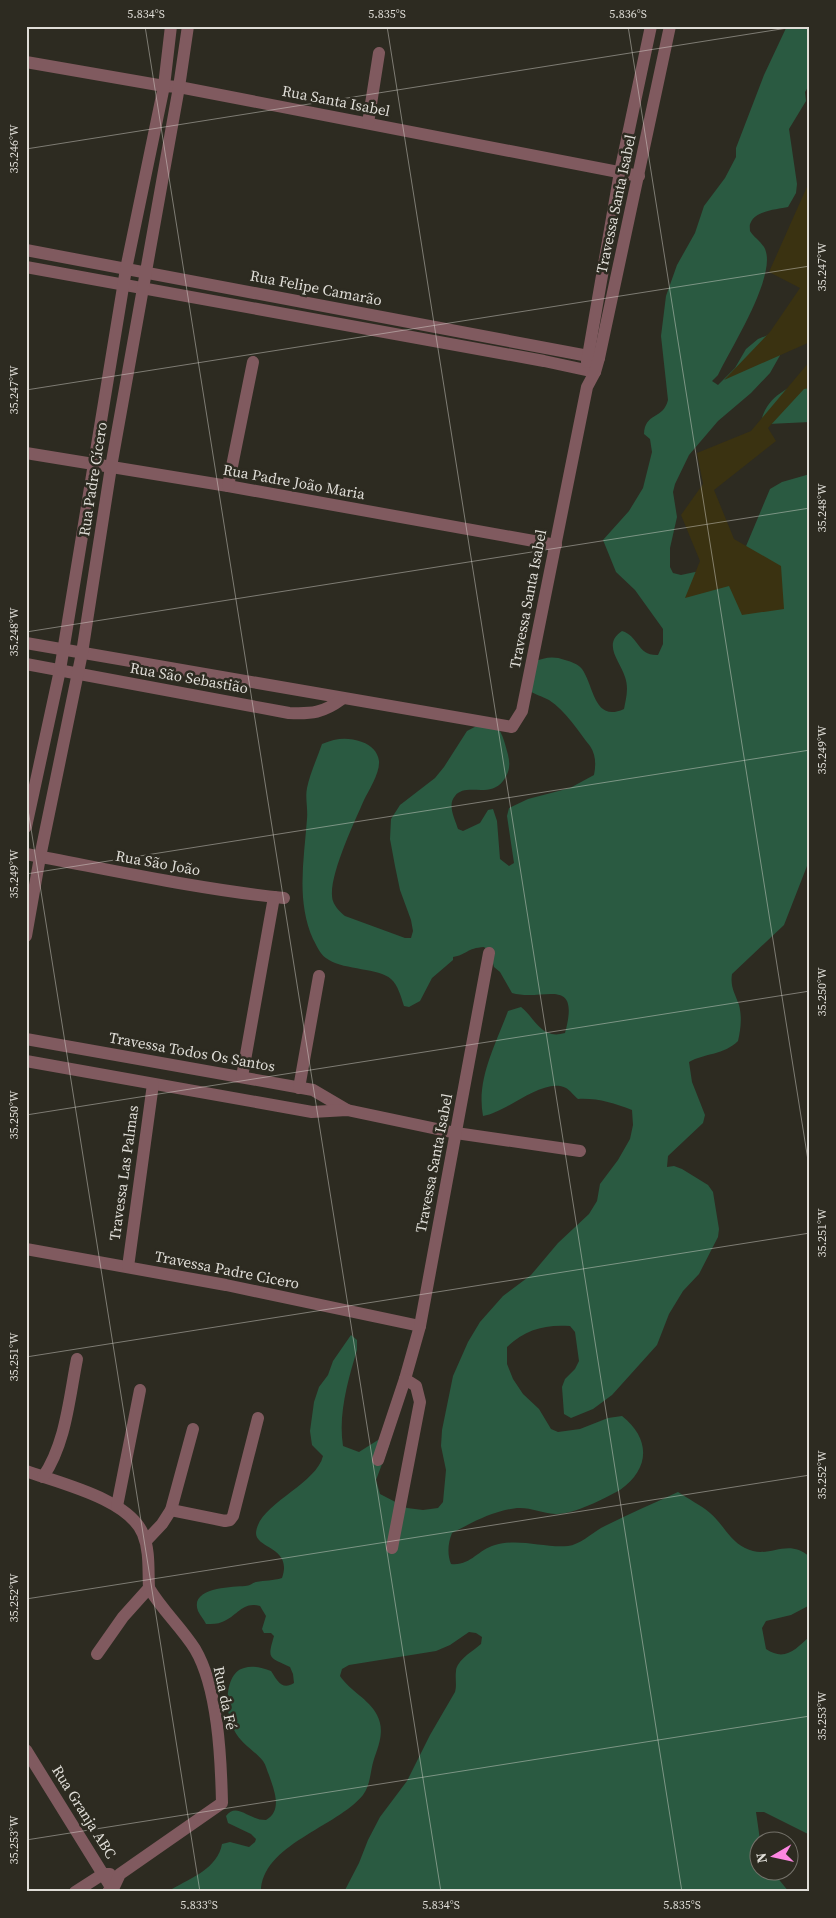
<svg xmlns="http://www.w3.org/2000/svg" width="836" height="1918" font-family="'Source Serif 4',serif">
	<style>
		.green { fill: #2a5a41 }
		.sand { fill: #3a3211 }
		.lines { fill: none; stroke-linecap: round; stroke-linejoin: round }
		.minor { stroke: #805a5f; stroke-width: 12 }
		.ticks { fill: none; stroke: #dfddd7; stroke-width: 1; stroke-opacity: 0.45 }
		.labels { text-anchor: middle; stroke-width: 5; stroke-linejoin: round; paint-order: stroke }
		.street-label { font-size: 15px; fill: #dfddd7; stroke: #2d2b21 }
		.neatline { fill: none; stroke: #dfddd7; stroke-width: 2 }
		.ticks-label { font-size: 12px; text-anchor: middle; fill: #dfddd7 }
	</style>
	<rect width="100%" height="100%" fill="#2d2b21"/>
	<g class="green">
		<path d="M787,26H810V84L805,92L806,101L789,129L797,184L796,193L788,207C778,209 755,211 751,222C749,225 750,228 750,231C754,238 764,243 766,252C774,280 731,348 718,375L712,381L718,385L735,368L746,349L758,339L773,333L791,336L770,373L751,393L718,421L689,455L675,484L673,492L677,517L670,548V567L673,573L681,575L709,569L744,551L770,489L782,482L810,474V864L807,866L784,925L732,974C730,987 735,993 739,1005C742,1017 741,1028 738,1041C724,1055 705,1053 689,1062L692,1082L705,1115L703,1123L668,1156L667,1167L674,1166L682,1169L708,1185L713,1192L719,1229L718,1237L699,1274L683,1291L669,1314L657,1345L612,1395L593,1409L571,1418L564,1414L562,1387L565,1379L575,1369L579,1361L575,1332L570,1326C545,1324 524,1330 507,1347V1364L513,1379L523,1394L539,1409L551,1429L558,1432L580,1429L608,1418L622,1416C651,1439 650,1469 620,1490C603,1499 573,1515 555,1514C542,1513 530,1507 517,1508C493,1511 473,1522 452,1533C448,1543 447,1554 451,1564C471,1566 477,1550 495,1545C519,1538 544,1548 568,1546C579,1545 591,1534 601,1528C626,1515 652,1504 678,1492C688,1499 701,1505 710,1513C723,1524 729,1540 745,1548C769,1561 786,1536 810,1557V1605L791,1615L766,1621L762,1628L766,1649C785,1662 796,1649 810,1636V1835L764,1812H756L760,1840H758V1870L772,1871L789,1892H344L359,1863L368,1840L380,1817L407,1781L430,1735L455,1692C457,1685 455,1679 456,1671C457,1660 473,1651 481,1644L482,1637L476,1633L469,1632L450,1645L436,1651L349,1665L342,1669L340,1676C350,1691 369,1699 377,1715C385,1730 379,1745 374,1759C370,1771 371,1784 363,1795C337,1827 261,1845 261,1892H171L172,1889C191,1878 218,1868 222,1844L230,1842L249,1847L255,1842L256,1839L251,1834L228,1823L226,1816C234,1805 243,1813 253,1817C257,1819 261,1820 266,1820C283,1810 274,1790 269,1775C267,1771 266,1765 263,1761C254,1750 241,1744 234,1730C225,1716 223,1673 244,1668C253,1665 262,1668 271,1671C277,1680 282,1691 294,1683L293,1674L290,1667C269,1657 267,1660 274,1636L271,1633H264L262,1629L266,1616L260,1606C242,1601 238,1616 222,1622C218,1624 212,1624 206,1624C204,1620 200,1615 198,1611C189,1587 233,1587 245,1586C250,1586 252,1583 256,1582C265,1580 273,1581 282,1578C293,1547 256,1549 256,1533C258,1504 316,1485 323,1456L312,1445L310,1431L314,1402L319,1387L328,1375L333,1361L351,1335L357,1340V1350C348,1380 338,1414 343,1446L359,1452L378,1440L386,1437L390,1443L376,1480L380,1494L407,1508L423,1510L438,1508L443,1502L446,1470L441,1446L442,1430L453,1376L468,1342L480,1322L503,1296L531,1275L558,1243L589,1214L597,1201L600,1184L618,1160L630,1139L633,1125L632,1110C613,1103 598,1098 578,1099C574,1096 570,1090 566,1088C543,1077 508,1112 483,1116C476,1079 496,1044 508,1011L521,1007C536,1019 541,1040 565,1033C581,974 543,1002 512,993L500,972L494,967L490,952L484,947C467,948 466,955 453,957V960L432,978L420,1001L409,1007L404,1006C401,997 398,985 391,979C379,968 345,970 329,960C320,955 318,948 313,939C296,900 304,860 307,819C308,808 305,798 307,788C310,773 317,759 322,744C337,738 347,737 362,742C371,745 378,752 379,761C380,773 369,790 364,800C355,821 326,881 333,901C335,907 340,912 345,916L405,938H411L413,931L411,920L400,890L395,866L390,839L391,819L400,805L435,778L444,767L467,731L488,720C498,725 502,733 505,744C509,758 513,768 503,781C489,799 466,782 455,796C447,805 455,819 458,829L463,831L480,823L488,810L493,809L497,821L500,859L509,866L514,863L507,816L509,808L528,799L570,788L594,775C596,765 596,755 590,746C578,731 566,711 549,700C542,696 534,695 528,689L534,662C545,657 554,656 565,660C572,662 578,664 582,669C594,686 594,723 624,709C626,699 629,688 625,677C620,661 602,644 622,631C639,636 637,656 658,655L663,644V629L635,590L616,572L603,540L629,511L643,488L652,452L650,439L644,434C645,412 663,420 668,400L661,336L666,296L677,265L695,233L704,206L725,178L736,157V148L764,75Z"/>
		<path d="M810,378V422L768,424L761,422C766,397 788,387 810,378Z"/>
	</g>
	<g class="sand">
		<polygon points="810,180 810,342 724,380 770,332 800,288 769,272"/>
		<polygon points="810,361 810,388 804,389 768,428 776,441 714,490 734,539 781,566 784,609 742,615 729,586 685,598 700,561 681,515 703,484 697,453 751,431"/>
	</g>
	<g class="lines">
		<g class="minor">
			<polyline points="26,62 164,86 179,87 639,176"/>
			<polyline points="368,123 379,53"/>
			<polyline points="26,250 599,358"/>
			<polyline points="26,267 544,361 595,372"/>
			<polyline points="587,362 620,172 651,26"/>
			<polyline points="26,453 228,486 556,545"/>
			<polyline points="228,486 253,362"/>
			<polyline points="26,643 512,727 522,711 587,387 595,372 599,358 670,26"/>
			<path d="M26,664L289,713C312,714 323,713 342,699"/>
			<polyline points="26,827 60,670 126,269 164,86 171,26"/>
			<path d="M26,854C112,870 197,889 284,898"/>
			<polyline points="26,936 40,857 82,653 111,467 179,87 188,26"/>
			<polyline points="26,1039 313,1090 347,1110"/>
			<polyline points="26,1061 312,1112 347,1110 456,1133 580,1151"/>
			<polyline points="242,1077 274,897"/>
			<polyline points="299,1088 319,976"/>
			<polyline points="26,1249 226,1285 420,1326"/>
			<polyline points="128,1267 153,1084"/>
			<polyline points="378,1460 405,1379 420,1326 489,953"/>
			<path d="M26,1471C59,1483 129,1499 143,1534C150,1551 148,1570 149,1588L123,1617L97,1654"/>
			<path d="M43,1477C66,1443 69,1399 77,1359"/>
			<polyline points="117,1506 140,1390"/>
			<polyline points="171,1510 225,1521 230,1520 233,1516 258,1418"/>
			<polyline points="146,1541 162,1524 171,1510 193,1429"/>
			<polyline points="392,1548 420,1402 416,1386 405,1379"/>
			<polyline points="26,1750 114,1892"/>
			<polyline points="75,1892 103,1874 110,1874"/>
			<path d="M108,1892L113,1889L120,1874L222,1803C221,1758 218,1688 195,1649C181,1627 162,1610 149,1588"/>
		</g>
	</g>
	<path class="ticks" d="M145,26L441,1892M387,26L682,1892M628,26L810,1173M26,149L800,26M26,390L810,266M26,632L810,508M26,797L200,1892M26,874L810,750M26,1115L810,991M26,1357L810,1233M26,1599L810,1475M26,1840L810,1716"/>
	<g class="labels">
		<g class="street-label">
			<text transform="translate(336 101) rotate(11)" y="5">Rua Santa Isabel</text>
			<text transform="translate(616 204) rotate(-78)" y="5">Travessa Santa Isabel</text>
			<text transform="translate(316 288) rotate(11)" y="5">Rua Felipe Camarão</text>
			<text transform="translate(93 479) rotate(-81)" y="5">Rua Padre Cícero</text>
			<text transform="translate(294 482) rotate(10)" y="5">Rua Padre João Maria</text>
			<text transform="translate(528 599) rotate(-79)" y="5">Travessa Santa Isabel</text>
			<text transform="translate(189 678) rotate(10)" y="5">Rua São Sebastião</text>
			<text transform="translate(158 863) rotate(10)" y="5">Rua São João</text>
			<text transform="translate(192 1052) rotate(10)" y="5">Travessa Todos Os Santos</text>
			<text transform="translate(434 1163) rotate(-79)" y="5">Travessa Santa Isabel</text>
			<text transform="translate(124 1173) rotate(-82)" y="5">Travessa Las Palmas</text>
			<text transform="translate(227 1270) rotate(11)" y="5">Travessa Padre Cicero</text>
			<text transform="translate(225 1698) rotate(78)" y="5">Rua da Fé</text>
			<text transform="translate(84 1812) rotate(58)" y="5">Rua Granja ABC</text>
		</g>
	</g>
	<rect width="836" height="1918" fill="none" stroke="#2d2b21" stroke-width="55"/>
	<g transform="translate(774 1856) rotate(261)"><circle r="24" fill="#2d2b21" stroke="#74726a"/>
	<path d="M0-4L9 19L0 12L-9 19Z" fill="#fd86e2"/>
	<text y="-8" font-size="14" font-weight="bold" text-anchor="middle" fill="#dfddd7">N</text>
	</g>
	<rect x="28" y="28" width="780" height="1862" class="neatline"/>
	<g class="ticks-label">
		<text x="146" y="18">5.834°S</text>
		<text x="387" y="18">5.835°S</text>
		<text x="628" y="18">5.836°S</text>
		<text transform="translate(14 149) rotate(-90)" y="4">35.246°W</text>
		<text transform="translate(822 267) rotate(-90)" y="4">35.247°W</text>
		<text transform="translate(14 390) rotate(-90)" y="4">35.247°W</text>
		<text transform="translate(822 508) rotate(-90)" y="4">35.248°W</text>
		<text transform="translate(14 632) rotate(-90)" y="4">35.248°W</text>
		<text transform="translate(822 750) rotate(-90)" y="4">35.249°W</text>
		<text transform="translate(14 874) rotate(-90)" y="4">35.249°W</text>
		<text transform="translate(822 992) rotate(-90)" y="4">35.250°W</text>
		<text transform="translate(14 1115) rotate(-90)" y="4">35.250°W</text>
		<text transform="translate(822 1233) rotate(-90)" y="4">35.251°W</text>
		<text transform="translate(14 1357) rotate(-90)" y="4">35.251°W</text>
		<text transform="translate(822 1475) rotate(-90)" y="4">35.252°W</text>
		<text transform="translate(14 1598) rotate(-90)" y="4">35.252°W</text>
		<text transform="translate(822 1716) rotate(-90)" y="4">35.253°W</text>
		<text transform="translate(14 1840) rotate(-90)" y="4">35.253°W</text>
		<text x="199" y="1909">5.833°S</text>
		<text x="441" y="1909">5.834°S</text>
		<text x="682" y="1909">5.835°S</text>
	</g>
</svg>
